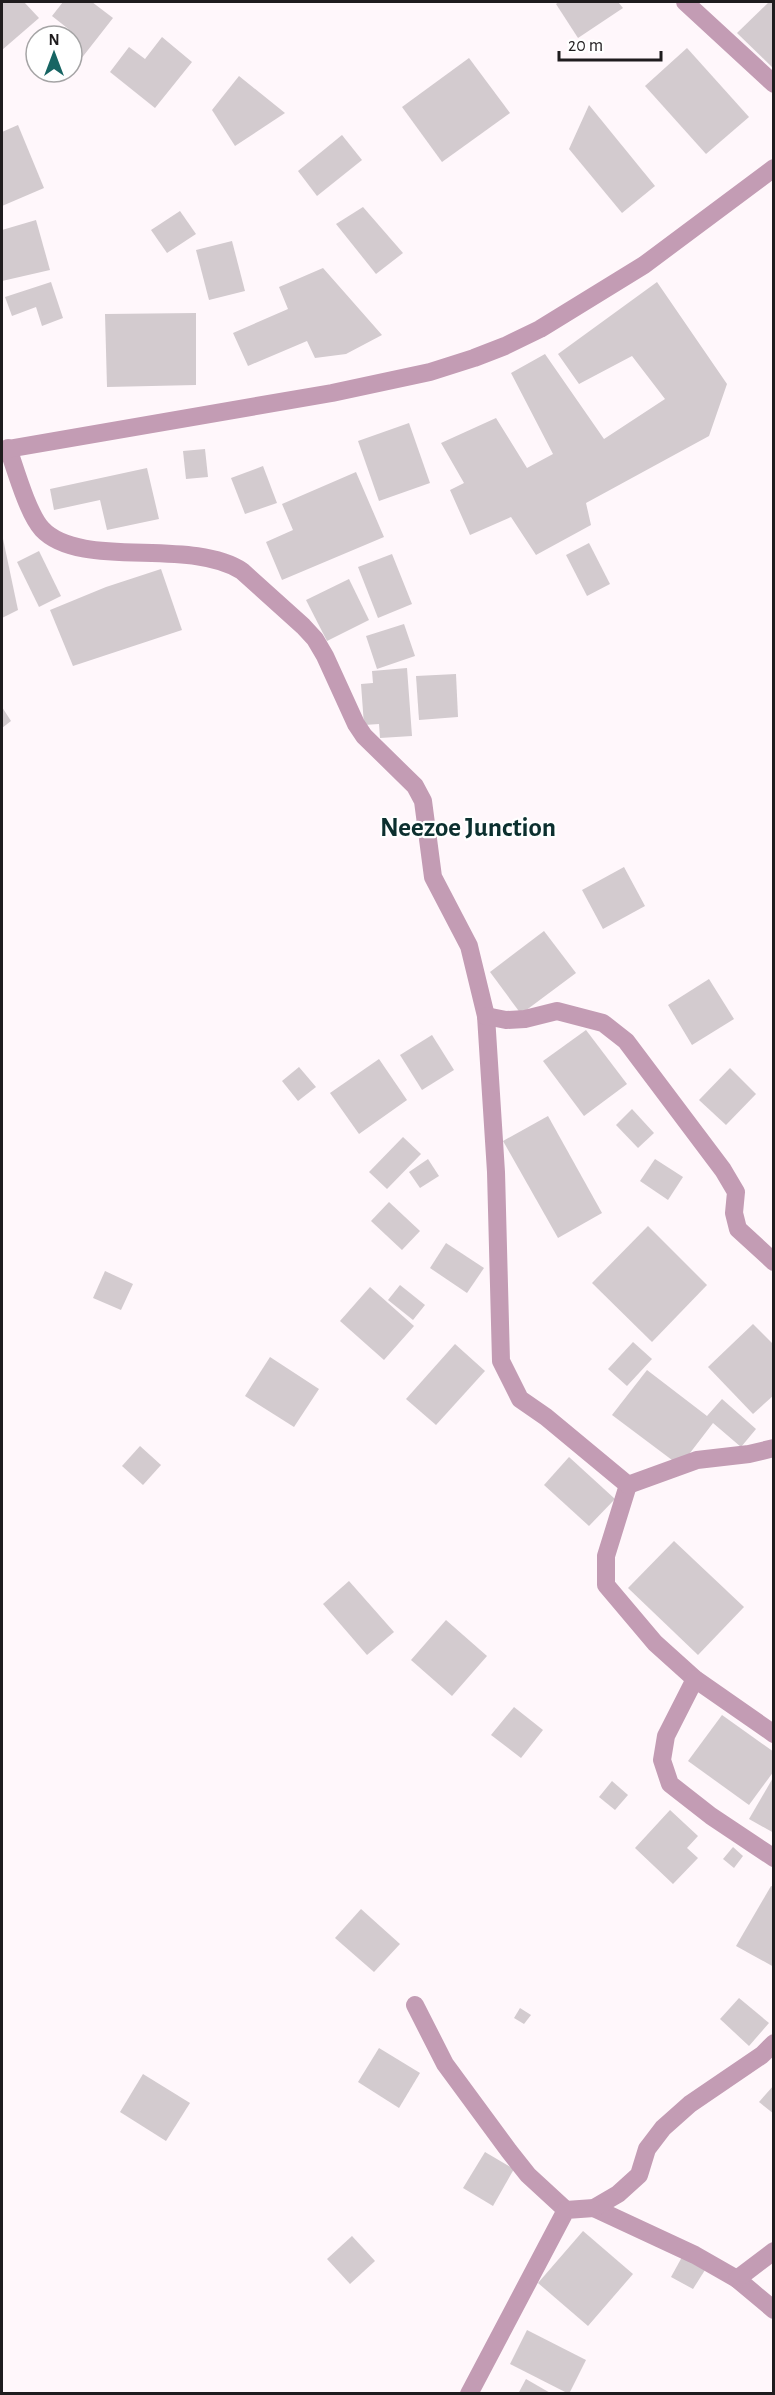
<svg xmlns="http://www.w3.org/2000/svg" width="775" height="2395" font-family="'Alegreya Sans',sans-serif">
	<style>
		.building { fill: #d3cbcf }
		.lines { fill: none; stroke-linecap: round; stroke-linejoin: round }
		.minor { stroke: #c39cb4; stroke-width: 18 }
		.labels { text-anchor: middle; stroke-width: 4.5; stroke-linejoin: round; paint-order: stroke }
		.district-label { font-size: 27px; font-weight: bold; fill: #0c302f; stroke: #fff }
	</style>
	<rect width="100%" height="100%" fill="#fff7fb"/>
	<g class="building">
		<polygon points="2,2 24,2 39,18 2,50"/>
		<polygon points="63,2 92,2 113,18 77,64 72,61 72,36 67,36 71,31 52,16"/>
		<polygon points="559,2 618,2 623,8 578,38 556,4"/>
		<polygon points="769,2 774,2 774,69 737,33"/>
		<polygon points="162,37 192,62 155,108 110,72 129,47 145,59"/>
		<polygon points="687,48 749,117 706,154 645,86"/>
		<polygon points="469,58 510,113 442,162 402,107"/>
		<polygon points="239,76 285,113 235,146 212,110"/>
		<polygon points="589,105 655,186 622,213 569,149"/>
		<polygon points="18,125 44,188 2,206 2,132"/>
		<polygon points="342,135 362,160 317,196 298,171"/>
		<polygon points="363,207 403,253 376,274 336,224"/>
		<polygon points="180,211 196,234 167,253 151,230"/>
		<polygon points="36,220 50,270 2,281 2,230"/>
		<polygon points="232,241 245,291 209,300 196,250"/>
		<polygon points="323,268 382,335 346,354 315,358 307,341 248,366 233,333 288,309 279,287"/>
		<polygon points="51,282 63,318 42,326 36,307 12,316 5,297"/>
		<polygon points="657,282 727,384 709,436 586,503 591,525 536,555 511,517 470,535 450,490 464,483 441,443 496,418 527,468 553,454 511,373 545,354 604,439 665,399 632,356 579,384 558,354"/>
		<polygon points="196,313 196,385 107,387 105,314"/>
		<polygon points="409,423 430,483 379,501 358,441"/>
		<polygon points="205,449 208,477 186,479 183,451"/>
		<polygon points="263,466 277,503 245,514 231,478"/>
		<polygon points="147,468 159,519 107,530 100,500 54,510 50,489"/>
		<polygon points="356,472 384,537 282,580 266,542 293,530 282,504"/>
		<polygon points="2,534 18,610 2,618"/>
		<polygon points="589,543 610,584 587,596 566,555"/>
		<polygon points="39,551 61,596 39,607 17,562"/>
		<polygon points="392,554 412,604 378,618 358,567"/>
		<polygon points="161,569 182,630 73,666 50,610 106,587"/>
		<polygon points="349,579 369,620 327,641 306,600"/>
		<polygon points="404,624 415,656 377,669 366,636"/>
		<polygon points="407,668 412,736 380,738 379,724 364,725 361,684 373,683 372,671"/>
		<polygon points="456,674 458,717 419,720 416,676"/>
		<polygon points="2,707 11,721 2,728"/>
		<polygon points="624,867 645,906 603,929 582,890"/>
		<polygon points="544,931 576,973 521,1014 490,972"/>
		<polygon points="709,979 734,1019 692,1045 668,1005"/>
		<polygon points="586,1030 627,1084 584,1116 543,1061"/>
		<polygon points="432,1035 454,1070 422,1090 400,1055"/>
		<polygon points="379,1059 407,1100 359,1134 330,1093"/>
		<polygon points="299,1067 316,1087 298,1101 282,1081"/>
		<polygon points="730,1068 756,1094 726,1125 699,1100"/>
		<polygon points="632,1109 654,1133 638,1148 616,1125"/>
		<polygon points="548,1116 602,1213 558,1238 503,1141"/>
		<polygon points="403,1137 421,1154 387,1189 369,1172"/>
		<polygon points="428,1159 439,1176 420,1188 409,1172"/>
		<polygon points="655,1159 683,1177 668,1200 640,1181"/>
		<polygon points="389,1202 420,1231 402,1250 371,1221"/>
		<polygon points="648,1226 707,1285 652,1342 592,1283"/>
		<polygon points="446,1243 484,1268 467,1293 430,1268"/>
		<polygon points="105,1271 133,1284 121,1310 93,1298"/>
		<polygon points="400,1285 425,1305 413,1320 388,1300"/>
		<polygon points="370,1287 414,1326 384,1360 340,1321"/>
		<polygon points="753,1324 774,1345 774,1395 753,1414 708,1367"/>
		<polygon points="633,1342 652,1359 627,1386 608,1369"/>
		<polygon points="455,1344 485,1371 436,1425 406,1399"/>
		<polygon points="270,1357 319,1389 294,1427 245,1396"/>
		<polygon points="647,1370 707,1416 722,1399 756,1429 741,1447 713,1423 680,1466 612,1415"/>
		<polygon points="140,1446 161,1465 143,1485 122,1466"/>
		<polygon points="569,1457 615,1499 589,1526 544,1485"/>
		<polygon points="674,1541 744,1607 698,1655 628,1588"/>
		<polygon points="349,1581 394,1632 367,1655 323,1604"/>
		<polygon points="446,1620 487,1656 452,1696 411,1660"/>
		<polygon points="514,1707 543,1730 521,1758 491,1735"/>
		<polygon points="722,1715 774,1752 774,1771 749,1805 688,1761"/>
		<polygon points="774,1776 774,1833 749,1819"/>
		<polygon points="612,1781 628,1795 615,1810 599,1797"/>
		<polygon points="670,1810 698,1836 687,1848 698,1858 673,1884 635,1848"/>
		<polygon points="733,1847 743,1856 734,1868 723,1859"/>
		<polygon points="771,1886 774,1887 774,1967 736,1946"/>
		<polygon points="361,1909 400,1944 374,1972 335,1938"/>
		<polygon points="739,1998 769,2023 749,2046 720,2019"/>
		<polygon points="520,2008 531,2015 524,2024 514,2018"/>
		<polygon points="379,2048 420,2073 399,2108 358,2082"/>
		<polygon points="143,2074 190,2103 166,2141 120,2112"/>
		<polygon points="774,2085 774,2114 759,2102"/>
		<polygon points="485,2152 514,2169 493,2206 463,2188"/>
		<polygon points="583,2231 633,2274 588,2326 538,2283"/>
		<polygon points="352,2236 375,2261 350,2284 327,2259"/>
		<polygon points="682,2257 705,2270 693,2289 671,2277"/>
		<polygon points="527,2330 586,2360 569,2394 510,2364"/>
		<polygon points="526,2379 552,2394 518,2394"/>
	</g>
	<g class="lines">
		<g class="minor">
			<polyline points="685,2 774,84"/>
			<path d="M8,448C15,468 28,514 42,529C80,570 191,537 242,571L303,626L315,639L325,656L356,724L364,736L415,786L423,801L433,877L469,946L486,1016L496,1172L501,1361L520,1399L546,1417L628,1485L606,1556V1585L655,1643L695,1679L774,1734"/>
			<polyline points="2,450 332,393 430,372 474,358 505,346 540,329 644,265 774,168"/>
			<polyline points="486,1016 506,1020 525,1019 557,1011 603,1023 626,1041 723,1170 736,1192 734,1213 738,1229 774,1262"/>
			<polyline points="628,1485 697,1460 749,1454 774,1448"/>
			<polyline points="695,1679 666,1736 662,1760 670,1784 711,1816 774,1858"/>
			<polyline points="415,2005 445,2064 509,2151 528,2175 566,2210"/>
			<polyline points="594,2208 695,2255 737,2279 774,2310"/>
			<polyline points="737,2279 774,2251"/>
			<polyline points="469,2394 566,2210 594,2208 618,2194 639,2175 647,2149 663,2128 690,2104 762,2055 774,2043"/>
		</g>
	</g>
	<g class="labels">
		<g class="district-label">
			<text x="468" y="836">Neezoe Junction</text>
		</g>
	</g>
	<rect width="775" height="2395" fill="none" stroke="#1f1c1e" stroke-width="6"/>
	<g transform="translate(54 54)"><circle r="28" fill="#ffffff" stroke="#a5a4a5" stroke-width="1.5"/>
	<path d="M0-4.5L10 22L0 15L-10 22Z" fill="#176563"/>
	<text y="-9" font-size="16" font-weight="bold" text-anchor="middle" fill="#1f1c1e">N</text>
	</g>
	<path d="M559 51v9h102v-9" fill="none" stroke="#1f1c1e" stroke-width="3"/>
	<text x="568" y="51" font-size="18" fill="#1f1c1e" stroke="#ffffff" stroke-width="4.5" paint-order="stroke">20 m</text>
</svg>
